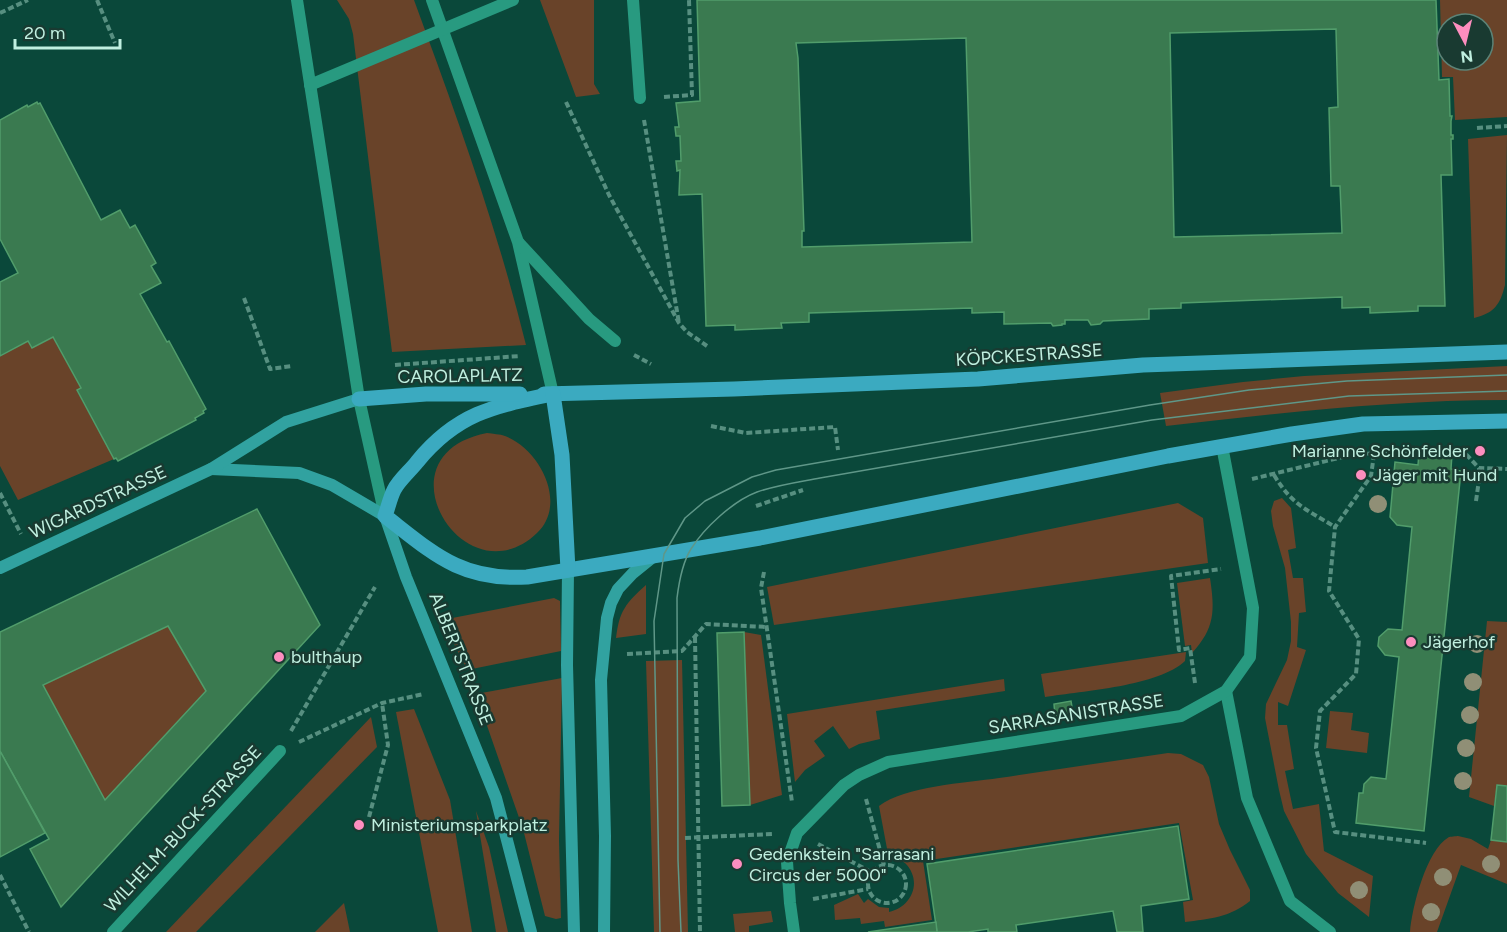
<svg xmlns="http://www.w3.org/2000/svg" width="1507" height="932" font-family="Figtree,sans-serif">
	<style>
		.green { fill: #694329; fill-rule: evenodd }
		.building { fill: #3a7a50; stroke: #519d6b; stroke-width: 1.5; fill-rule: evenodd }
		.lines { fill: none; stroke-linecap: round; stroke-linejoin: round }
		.path { stroke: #578f80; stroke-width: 4; stroke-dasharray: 6 3; stroke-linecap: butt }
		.lane { stroke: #289a80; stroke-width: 12 }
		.street { stroke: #289a80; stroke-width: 12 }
		.secondary { stroke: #31a2a0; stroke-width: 12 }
		.primary { stroke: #3baac0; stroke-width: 15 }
		.tram { stroke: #5f9788; stroke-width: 1.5 }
		.tree { fill: #908f76 }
		.poi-dot { fill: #fd8ebf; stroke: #193a31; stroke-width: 2 }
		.labels { text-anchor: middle; stroke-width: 5; stroke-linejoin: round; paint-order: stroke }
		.street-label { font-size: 18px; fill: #c0f0e0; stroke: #193a31 }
		.poi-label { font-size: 18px; fill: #c0f0e0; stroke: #193a31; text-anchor: start }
	</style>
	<rect width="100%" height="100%" fill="#0a483a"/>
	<g class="green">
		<path d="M337,0H414C456,114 497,227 526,345L392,352L353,34L349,19Z"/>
		<polygon points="540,0 594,0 594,84 600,94 576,97"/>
		<path d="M1440,0H1507V117L1455,120L1453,77H1442ZM1447,24H1483V60H1447Z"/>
		<path d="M1507,135L1505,285C1500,305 1494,313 1474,318L1468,139Z"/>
		<polygon points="53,337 81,388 77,391 114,459 18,500 0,466 0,356 28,341 32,348"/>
		<path d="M1507,366V400C1392,400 1280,413 1166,426L1160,393L1243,382L1304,376Z"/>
		<path d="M487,433C493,434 500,434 505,436C540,449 568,504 537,533C465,602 374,455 487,433Z"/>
		<polygon points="1282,498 1291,508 1296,548 1288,550 1293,578 1303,578 1306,612 1299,613 1297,647 1306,650 1288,706 1278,702 1278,725 1287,725 1294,769 1285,771 1293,809 1319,804 1324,851 1373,876 1369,917 1338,893 1306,854 1284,811 1279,790 1265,718 1266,704 1287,660 1291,641 1291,622 1285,568 1273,526 1271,511 1274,501"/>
		<polygon points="1178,503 1203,518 1208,563 774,625 767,587"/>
		<path d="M1210,578C1215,611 1215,628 1192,653L1191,645L1185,646L1177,583Z"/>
		<path d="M646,585V634L616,638C619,611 626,603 646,585Z"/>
		<polygon points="554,598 560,601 561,651 467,670 442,620"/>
		<polygon points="1487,621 1507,622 1507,786 1497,785 1494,806 1469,797"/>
		<polygon points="168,626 206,691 105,800 43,685"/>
		<polygon points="744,632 761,635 782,795 750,805"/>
		<path d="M1186,652L1185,661C1159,686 1083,691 1045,697L1041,674Z"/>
		<polygon points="682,660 688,932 654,932 646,661"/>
		<polygon points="562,678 559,840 561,918 556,919 545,916 523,829 476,694"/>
		<polygon points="1004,679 1005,691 876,711 880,739 859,744 849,749 833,726 814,741 825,756 805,770 795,782 787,714"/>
		<polygon points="414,709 450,800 472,932 438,932 396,712"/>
		<polygon points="1330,711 1353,713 1351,730 1369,733 1367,753 1326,748"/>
		<polygon points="371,717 377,747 196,932 166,932"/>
		<path d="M1168,753L1181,754L1203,765L1209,777L1219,824L1230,850L1250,890V901C1231,917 1209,919 1185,922L1183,902L1193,900L1179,823L923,861L932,920L885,927L884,921L861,924L860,918L835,920L834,905L858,894L864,903L868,899L879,907L889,908V912C912,907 923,881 905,863C900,859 894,856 888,854L879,806C905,786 965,783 999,778C1055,770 1112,761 1168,753Z"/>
		<polygon points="476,811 489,847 508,932 496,932"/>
		<path d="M1458,836L1471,839L1488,849L1491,840L1507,842V884L1461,865L1437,932H1410C1412,908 1426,850 1449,837C1449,837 1457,836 1458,836Z"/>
		<polygon points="344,903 350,932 315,932"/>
		<polygon points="771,911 773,922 749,926 749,932 735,932 733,914"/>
	</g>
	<g class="building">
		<path d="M697,0H1436L1439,80L1449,79L1450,116H1452L1451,121V135H1453V139H1451L1452,175H1441L1445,306H1418V311L1370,313V307L1342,308V297L1181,303V308L1149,309V319L1103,321L1100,324L1091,325L1088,320H1065V324H1062V325L1053,326L1051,323L1004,324V312L972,313V308L809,313V322L781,323L782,328L735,330V325L706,326L702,194L679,195L680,170L677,171L676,161H681L680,136H676L675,127H679L676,103L700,101ZM1336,29L1338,107L1329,108L1331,186H1340L1342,233L1174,237L1170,33ZM966,38L972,242L802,247V231H804L798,58L796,43Z"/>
		<polygon points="37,102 38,104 40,103 101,220 120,210 130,228 135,225 156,263 151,266 161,283 140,294 167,342 169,341 206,409 203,411 204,413 195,418 196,420 118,461 116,458 114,459 77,390 81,388 53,337 32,348 28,341 0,356 0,282 18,273 0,239 0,120 27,105 28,107"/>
		<polygon points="1419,453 1452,454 1451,469 1461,471 1424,831 1356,823 1359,793 1363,793 1364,784 1371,777 1386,779 1399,657 1385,655 1378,646 1379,637 1388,629 1402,630 1412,527 1397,525 1390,517 1395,462 1418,465"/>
		<path d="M257,509L320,625L61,907L30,849L49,839L0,751V632ZM168,626L206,691L105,800L43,685Z"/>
		<polygon points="744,632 750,805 722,806 717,633"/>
		<polygon points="1071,701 1073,713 1055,716 1054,704"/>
		<polygon points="0,751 45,833 0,857"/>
		<polygon points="1497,785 1507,786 1507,842 1491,840"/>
		<polygon points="1178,826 1189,899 1141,906 1143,932 1117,932 1113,911 1016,925 1017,932 988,932 988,929 968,932 937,932 927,864"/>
		<polygon points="936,922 937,932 868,932"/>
	</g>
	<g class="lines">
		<g class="path">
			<polyline points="97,0 115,43"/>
			<polyline points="0,13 28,0"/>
			<polyline points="664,97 692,95 689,0"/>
			<polyline points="566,102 609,195 679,323 687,332 707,346"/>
			<polyline points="644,120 679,323"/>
			<polyline points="1477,128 1507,126"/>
			<polyline points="244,298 270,369 292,366"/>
			<polyline points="634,355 651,364"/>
			<polyline points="395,365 520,356"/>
			<polyline points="711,426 746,433 835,427 838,450"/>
			<polyline points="1459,450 1462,450 1479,468 1507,469"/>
			<polyline points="1374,454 1371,476 1335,527 1329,591 1359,639 1356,674 1320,711 1316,748 1335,832 1426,843"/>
			<path d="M1274,475C1292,505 1306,509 1335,527"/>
			<polyline points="1252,479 1355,454 1443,451"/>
			<polyline points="0,493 21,534"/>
			<polyline points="1476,501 1479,480 1479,468"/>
			<polyline points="756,506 803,490"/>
			<polyline points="764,572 761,588 792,802"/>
			<polyline points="695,637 700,932"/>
			<polyline points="627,654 682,651 706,624 767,627"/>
			<polyline points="1195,683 1190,648 1179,650 1171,576 1221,569"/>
			<polyline points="291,731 375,587"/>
			<polyline points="299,742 382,703 424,694"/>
			<polyline points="866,799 884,865"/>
			<polyline points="369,817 388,745 382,703"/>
			<polyline points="685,838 772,834"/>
			<polyline points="818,844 871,872"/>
			<circle cx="887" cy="884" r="19"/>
			<polyline points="0,875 29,932"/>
			<polyline points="813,899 868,889"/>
		</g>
		<g class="lane">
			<polyline points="297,0 359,399 385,516"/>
			<polyline points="432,0 518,242 553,394"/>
			<polyline points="633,0 640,98"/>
			<polyline points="310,85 513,0"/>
			<polyline points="519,243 589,319 615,341"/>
		</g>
		<g class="street">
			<polyline points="1226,691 1247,798 1290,901 1330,932"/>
			<polyline points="113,932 280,751"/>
			<polyline points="794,932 790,903 787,862 797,833 844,785 859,775 888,762 1181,716 1226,691 1250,657 1253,608 1222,446"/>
		</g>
		<g class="secondary">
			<polyline points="211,469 299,473 332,485 385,516 406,577 496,798 531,932"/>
			<polyline points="0,568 211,469 286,422 359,399"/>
			<polyline points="568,570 567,665 574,932"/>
			<polyline points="604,932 605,836 601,680 607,618 611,603 618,589 633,573 654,556"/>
		</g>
		<g class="primary">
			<polyline points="544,394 734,389 978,379 1143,365 1507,352"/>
			<path d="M553,394C494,406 457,413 417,462C410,471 399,480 394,490C390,498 388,508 385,516C434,554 461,581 527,577L760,538L1168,456L1292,434L1363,424L1507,421"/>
			<polyline points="553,394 562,455 568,570"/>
			<polyline points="359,399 426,394 520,394"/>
		</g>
		<g class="tram">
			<polyline points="660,932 654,621 664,554 685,518 705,501 752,477 776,470 1150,405 1249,390 1347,381 1507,375"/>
			<path d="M681,932L678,860L677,598C679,582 682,563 691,549C704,528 733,501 757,492C777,485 799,482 820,478L1152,420L1251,408L1349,396L1507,391"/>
		</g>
	</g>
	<g class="tree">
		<circle cx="1378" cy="504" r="9"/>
		<circle cx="1477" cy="644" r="9"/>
		<circle cx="1473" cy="682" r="9"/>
		<circle cx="1470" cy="715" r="9"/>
		<circle cx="1466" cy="748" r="9"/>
		<circle cx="1463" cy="781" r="9"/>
		<circle cx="1491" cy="864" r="9"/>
		<circle cx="1443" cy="877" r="9"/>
		<circle cx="1359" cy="890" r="9"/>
		<circle cx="1431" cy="912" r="9"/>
	</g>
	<g class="poi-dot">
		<circle cx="1480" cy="451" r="6"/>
		<circle cx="1361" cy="475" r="6"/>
		<circle cx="1411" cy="642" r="6"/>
		<circle cx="279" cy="657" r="6"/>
		<circle cx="359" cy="825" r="6"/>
		<circle cx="737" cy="864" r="6"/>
	</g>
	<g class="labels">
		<g class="street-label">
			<text transform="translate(1029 355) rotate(-4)" y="6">KÖPCKESTRASSE</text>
			<text transform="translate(460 376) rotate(-1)" y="6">CAROLAPLATZ</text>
			<text transform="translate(98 502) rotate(-25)" y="6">WIGARDSTRASSE</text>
			<text transform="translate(461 659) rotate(68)" y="6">ALBERTSTRASSE</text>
			<text transform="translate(1076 714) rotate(-9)" y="6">SARRASANISTRASSE</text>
			<text transform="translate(183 829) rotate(-47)" y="6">WILHELM-BUCK-STRASSE</text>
		</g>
		<g class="poi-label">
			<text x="1468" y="457" text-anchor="end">Marianne Schönfelder</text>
			<text x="1373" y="481">Jäger mit Hund</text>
			<text x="1423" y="648">Jägerhof</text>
			<text x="291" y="663">bulthaup</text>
			<text x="371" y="831">Ministeriumsparkplatz</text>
			<text x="749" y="860">Gedenkstein "Sarrasani<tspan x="749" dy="21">Circus der 5000"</tspan></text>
		</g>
	</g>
	<g transform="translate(1465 42) rotate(173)"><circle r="28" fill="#193a31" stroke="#5c8377" stroke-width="1.5"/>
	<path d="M0-4.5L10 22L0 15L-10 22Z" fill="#fd8ebf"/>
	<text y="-9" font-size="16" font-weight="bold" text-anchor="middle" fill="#c0f0e0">N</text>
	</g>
	<path d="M15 39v9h105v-9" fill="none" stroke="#c0f0e0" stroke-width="3"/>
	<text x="24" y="39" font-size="18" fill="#c0f0e0" stroke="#193a31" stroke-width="4.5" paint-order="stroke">20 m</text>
</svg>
